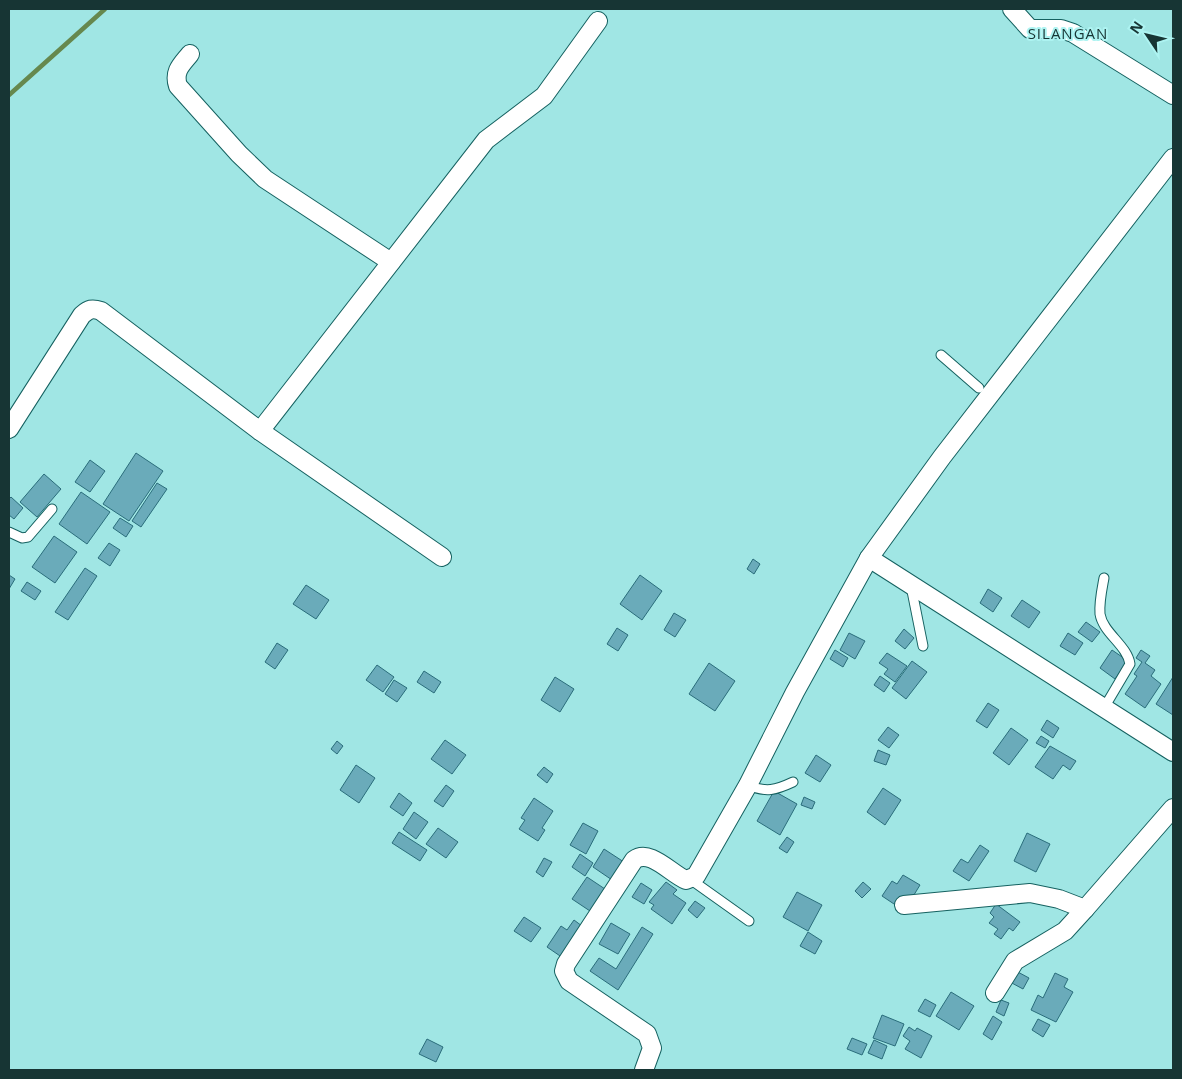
<svg xmlns="http://www.w3.org/2000/svg" width="1182" height="1079" font-family="'Open Sans',sans-serif">
	<style>
		.lines { fill: none; stroke-linecap: round; stroke-linejoin: round }
		.stream { stroke: #66884e; stroke-width: 4.5 }
		.building { fill: #6aabba; stroke: #2a6d7b }
		.service-casing { stroke: #156160; stroke-width: 11 }
		.minor-casing { stroke: #156160; stroke-width: 20 }
		.service { stroke: #fff; stroke-width: 9 }
		.minor { stroke: #fff; stroke-width: 18 }
		.labels { text-anchor: middle; stroke-width: 4; stroke-linejoin: round; paint-order: stroke }
		.neighbourhood-label { font-size: 15px; letter-spacing: 1px; fill: #173534; stroke: #adf3f1 }
	</style>
	<rect width="100%" height="100%" fill="#a0e6e4"/>
	<g class="lines">
		<polyline class="stream" points="9,95 105,9"/>
	</g>
	<g class="building">
		<polygon points="136,453 163,471 129,521 103,504"/>
		<polygon points="90,460 105,471 90,492 75,482"/>
		<polygon points="44,474 61,489 37,517 20,502"/>
		<polygon points="157,483 167,489 141,527 132,521"/>
		<polygon points="81,492 110,512 87,544 59,524"/>
		<polygon points="11,497 23,508 14,519 9,515 9,499"/>
		<polygon points="120,518 133,526 126,537 113,528"/>
		<polygon points="54,536 77,552 55,583 32,567"/>
		<polygon points="109,543 120,550 110,566 98,558"/>
		<polygon points="753,559 760,564 754,574 747,569"/>
		<polygon points="85,568 97,576 68,620 55,612"/>
		<polygon points="9,575 15,579 9,589"/>
		<polygon points="640,575 662,591 642,620 620,604"/>
		<polygon points="27,582 41,591 35,600 21,591"/>
		<polygon points="306,585 329,600 316,619 293,604"/>
		<polygon points="988,589 1002,598 993,612 980,603"/>
		<polygon points="1022,600 1040,612 1029,628 1011,616"/>
		<polygon points="674,613 686,620 675,637 664,630"/>
		<polygon points="1086,622 1100,632 1092,642 1078,632"/>
		<polygon points="617,628 628,635 618,651 607,644"/>
		<polygon points="904,629 914,638 905,649 895,641"/>
		<polygon points="849,633 865,641 855,659 840,650"/>
		<polygon points="1068,633 1083,643 1075,655 1060,646"/>
		<polygon points="277,643 288,650 275,669 265,662"/>
		<polygon points="835,650 848,658 843,667 830,659"/>
		<polygon points="1112,650 1128,661 1115,679 1100,668"/>
		<polygon points="1141,650 1150,656 1145,663 1155,670 1151,676 1161,684 1145,708 1125,694 1137,676 1134,674 1142,662 1136,658"/>
		<polygon points="887,653 907,666 895,682 884,674 888,669 879,663"/>
		<polygon points="912,661 927,672 906,699 892,688"/>
		<polygon points="709,663 735,681 715,711 689,694"/>
		<polygon points="377,665 394,677 383,692 366,680"/>
		<polygon points="424,671 441,682 434,693 417,682"/>
		<polygon points="880,676 890,683 884,692 874,685"/>
		<polygon points="555,677 574,689 560,712 541,700"/>
		<polygon points="1173,677 1173,715 1156,704"/>
		<polygon points="394,680 407,688 397,702 385,694"/>
		<polygon points="988,703 999,710 987,728 976,721"/>
		<polygon points="1047,720 1059,728 1053,738 1041,730"/>
		<polygon points="888,727 899,735 889,748 878,740"/>
		<polygon points="1011,728 1028,740 1009,765 993,753"/>
		<polygon points="1041,736 1049,741 1045,748 1036,743"/>
		<polygon points="445,740 466,755 452,774 431,759"/>
		<polygon points="337,741 343,746 337,754 331,749"/>
		<polygon points="1050,746 1076,761 1070,770 1063,765 1053,779 1035,767"/>
		<polygon points="878,750 890,755 886,765 874,761"/>
		<polygon points="816,755 831,765 820,782 805,773"/>
		<polygon points="356,765 375,778 359,803 340,790"/>
		<polygon points="544,767 553,774 547,783 537,775"/>
		<polygon points="446,785 454,791 443,807 434,801"/>
		<polygon points="883,788 901,800 885,825 867,812"/>
		<polygon points="774,791 797,804 780,835 757,821"/>
		<polygon points="399,793 412,803 403,816 390,807"/>
		<polygon points="804,797 815,802 812,809 801,805"/>
		<polygon points="534,798 553,811 542,828 545,830 538,841 519,829 525,820 521,818"/>
		<polygon points="414,812 428,822 416,839 403,829"/>
		<polygon points="583,823 598,831 586,854 570,845"/>
		<polygon points="438,828 458,842 446,858 426,844"/>
		<polygon points="399,832 427,850 420,861 392,843"/>
		<polygon points="1027,833 1050,844 1036,872 1014,861"/>
		<polygon points="787,837 794,842 787,853 779,848"/>
		<polygon points="980,845 989,851 969,881 953,871 961,859 968,863"/>
		<polygon points="604,849 627,864 615,882 593,867"/>
		<polygon points="580,854 593,863 585,876 572,867"/>
		<polygon points="544,858 552,862 543,877 536,872"/>
		<polygon points="903,875 920,885 909,903 897,906 882,896 892,881 897,884"/>
		<polygon points="587,877 608,891 593,913 572,899"/>
		<polygon points="666,882 677,890 673,894 686,903 672,924 651,909 654,905 649,902"/>
		<polygon points="863,882 871,889 862,898 855,891"/>
		<polygon points="641,883 652,890 644,904 632,897"/>
		<polygon points="797,892 822,905 808,931 783,917"/>
		<polygon points="695,901 705,908 697,918 688,910"/>
		<polygon points="996,904 1020,922 1013,931 1009,928 1001,939 994,934 998,929 989,923 994,917 990,913"/>
		<polygon points="524,917 541,928 531,942 514,931"/>
		<polygon points="574,920 586,929 563,958 547,947 561,926 567,930"/>
		<polygon points="611,923 630,934 618,954 599,944"/>
		<polygon points="642,927 653,934 618,990 590,971 599,958 616,969"/>
		<polygon points="808,932 822,941 815,954 800,946"/>
		<polygon points="1016,971 1029,978 1023,989 1010,982"/>
		<polygon points="1055,973 1068,979 1064,987 1073,992 1056,1022 1031,1010 1038,995 1043,998"/>
		<polygon points="951,992 974,1006 959,1030 936,1016"/>
		<polygon points="925,999 936,1005 930,1017 918,1011"/>
		<polygon points="1001,1000 1009,1003 1004,1016 996,1012"/>
		<polygon points="882,1015 904,1024 895,1046 873,1038"/>
		<polygon points="993,1016 1002,1022 992,1040 983,1034"/>
		<polygon points="1038,1019 1050,1025 1043,1037 1032,1030"/>
		<polygon points="909,1027 915,1031 917,1028 932,1036 921,1058 905,1049 910,1041 903,1036"/>
		<polygon points="852,1038 867,1044 862,1055 847,1049"/>
		<polygon points="427,1039 443,1047 436,1062 419,1054"/>
		<polygon points="874,1040 887,1046 882,1059 868,1053"/>
	</g>
	<g class="lines">
		<g class="service-casing">
			<g id="service">
				<polyline points="941,355 979,388"/>
				<polyline points="9,532 22,538 28,537 52,509"/>
				<path d="M1104,578C1102,589 1099,602 1100,614C1103,633 1127,645 1130,664L1104,708"/>
				<polyline points="911,586 923,646"/>
				<path d="M748,785C766,793 776,790 793,782"/>
				<polyline points="690,879 749,921"/>
			</g>
		</g>
		<g class="minor-casing">
			<g id="minor">
				<polyline points="1012,9 1030,29 1061,29 1073,33 1173,95"/>
				<path d="M190,54C182,64 173,71 178,86L239,154L265,179L391,262"/>
				<path d="M9,429L82,315C89,309 92,308 101,311L260,431L486,140L544,96L598,21"/>
				<polyline points="260,431 442,557"/>
				<polyline points="869,558 1173,752"/>
				<polyline points="904,905 1030,893 1059,899 1085,909 1173,808"/>
				<polyline points="995,993 1015,961 1065,931 1085,909"/>
				<path d="M644,1070L652,1048L647,1034L569,981L564,971L566,964L634,860C650,848 671,874 686,880L696,876L748,785L795,692L869,558L942,457L1173,158"/>
			</g>
		</g>
		<use href="#service" class="service"/>
		<use href="#minor" class="minor"/>
	</g>
	<g class="labels">
		<g class="neighbourhood-label">
			<text x="1068" y="39">SILANGAN</text>
		</g>
	</g>
	<rect width="1182" height="1079" fill="none" stroke="#173534" stroke-width="20"/>
	<g transform="translate(1147 35) rotate(305)" stroke="#adf3f1" stroke-width="4" paint-order="stroke">
	<path d="M0-4L9 19L0 12L-9 19Z" fill="#173534"/>
	<text y="-8" font-size="14" font-weight="bold" text-anchor="middle" fill="#173534">N</text>
	</g>
</svg>
